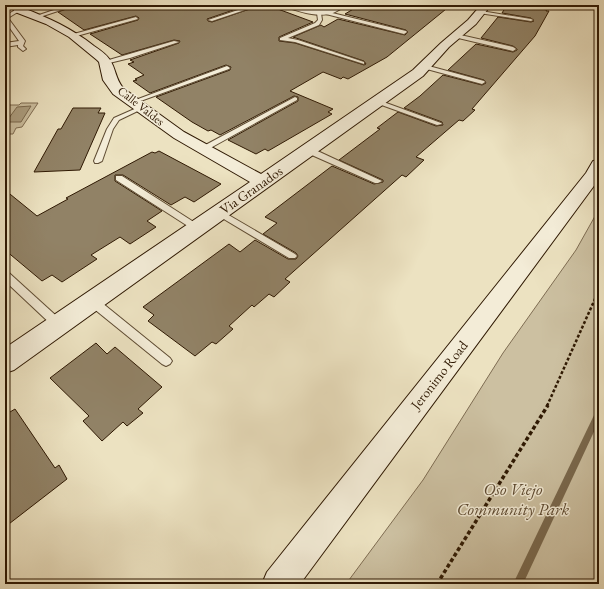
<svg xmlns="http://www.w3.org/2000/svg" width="604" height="589" font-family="'EB Garamond',serif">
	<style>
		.green { fill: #ccc0a1; stroke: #7e6c52 }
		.water { fill: #ac9e80; stroke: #7a694e }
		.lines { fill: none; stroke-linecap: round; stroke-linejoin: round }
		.stream { fill: #7a694e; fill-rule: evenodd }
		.building { fill: #918266; stroke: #2f1903 }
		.lane-casing { stroke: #5e4b32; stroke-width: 2 }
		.street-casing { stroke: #5e4b32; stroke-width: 2 }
		.secondary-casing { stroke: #2f1903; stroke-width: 2 }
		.path-far2 { stroke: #2f1903; stroke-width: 1.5; stroke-dasharray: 1.5 1; stroke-linecap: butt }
		.path-far1 { stroke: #2f1903; stroke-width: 2.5; stroke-dasharray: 3 2; stroke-linecap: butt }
		.path { stroke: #2f1903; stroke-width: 3.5; stroke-dasharray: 4 2.5; stroke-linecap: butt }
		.lane { fill: #f3ecd7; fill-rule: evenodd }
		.street { fill: #f3ecd7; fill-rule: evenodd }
		.secondary { fill: #f3ecd7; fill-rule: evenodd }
		.labels { text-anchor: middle; stroke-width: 3; stroke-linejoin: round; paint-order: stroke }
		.far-street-label { font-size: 12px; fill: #2f1903; stroke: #f3ecd7 }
		.street-label { font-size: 14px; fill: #2f1903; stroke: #f3ecd7 }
		.near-park-label { font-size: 17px; font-style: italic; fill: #5e4b32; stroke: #f3ecd7 }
	</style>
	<rect width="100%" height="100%" fill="#ece2c1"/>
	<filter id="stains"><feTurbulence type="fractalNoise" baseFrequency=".005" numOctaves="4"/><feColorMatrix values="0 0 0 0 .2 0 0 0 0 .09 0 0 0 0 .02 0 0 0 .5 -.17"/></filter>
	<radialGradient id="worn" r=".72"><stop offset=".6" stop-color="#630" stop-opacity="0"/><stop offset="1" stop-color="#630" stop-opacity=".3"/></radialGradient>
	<g class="green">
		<polygon points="21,103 38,103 22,127 16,128 13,134 5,134 5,112 9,105 19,105"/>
		<polygon points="599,209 599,584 346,584 423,480 503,353 576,250"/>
	</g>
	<polygon class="water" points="31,106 21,122 6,122 17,107"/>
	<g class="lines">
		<polygon class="stream" points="599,410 599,421 523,584 513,584 596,411"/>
	</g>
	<g class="building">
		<polygon points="77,5 248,5 207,19 208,21 212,22 261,5 267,5 313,22 279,37 279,41 295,43 364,65 366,64 364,61 293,37 321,25 324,27 338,19 405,35 408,32 406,30 345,14 360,5 424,5 434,8 437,7 437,5 451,5 387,57 348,79 343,77 341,79 323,72 290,91 333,109 328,112 332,114 268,151 265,149 256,154 228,140 298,101 298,97 294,96 220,135 211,130 208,131 192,122 156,97 230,70 231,67 226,65 150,93 133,81 137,80 135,79 144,75 128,64 134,62 130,60 179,43 180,41 174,40 122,55 90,34 138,20 139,18 136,16 84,30 58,12"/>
		<polygon points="507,5 548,5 546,11 549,11 535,36 472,109 475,110 463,121 459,120 416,157 424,160 406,177 402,175 285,279 290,282 274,297 269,294 254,307 252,305 229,326 233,329 216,344 212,342 195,356 148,321 154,315 143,307 229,244 240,252 255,240 288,259 296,259 298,256 296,253 263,234 277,223 265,217 332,166 374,184 383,182 383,180 339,160 380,129 377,128 398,112 436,126 443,125 442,122 404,108 420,96 443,75 482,85 486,83 484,80 448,70 476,44 513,52 517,50 517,49 513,46 481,38 498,17 531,22 534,21 531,18 502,13"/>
		<polygon points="73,108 101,108 98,113 105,113 80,170 34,172 58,129 61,129"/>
		<polygon points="159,151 221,184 194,202 185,197 171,205 123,175 115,175 115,181 162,211 147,221 156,227 130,244 120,237 91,255 97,259 62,282 52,275 42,281 5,250 5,190 37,216 68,199 66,198 152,152 155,153"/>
		<polygon points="96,343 107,354 115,347 162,387 138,409 143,413 127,426 123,422 102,441 83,421 89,416 50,378"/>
		<polygon points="15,409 55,468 59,465 67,479 5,527 5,415"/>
	</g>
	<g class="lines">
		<g class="lane-casing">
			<g id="lane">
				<polygon points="69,5 76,5 40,17 36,16"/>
				<polygon points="253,5 260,5 212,21 208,20"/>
				<polygon points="425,5 435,5 436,6 434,7"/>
				<polygon points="17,9 21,10 8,18 25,41 23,46 26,49 23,51 18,47 18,45 5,47 5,43 19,41 5,21 5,16"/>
				<polygon points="324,11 406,31 407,32 404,34 322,13"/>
				<polygon points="481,11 531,19 533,20 531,21 479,13"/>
				<polygon points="319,12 321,13 322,20 319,25 288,38 298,40 364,62 364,64 295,42 280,40 280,38 315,23 318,20 317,13"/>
				<polygon points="136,17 138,19 73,37 70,35"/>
				<polygon points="456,34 513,47 516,49 513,51 454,37 453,36"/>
				<polygon points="174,41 179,42 130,58 105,64 102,62"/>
				<polygon points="425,65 484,81 485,82 482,84 423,68 423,66"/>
				<polygon points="227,66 230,68 229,69 135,103 130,102"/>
				<polygon points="295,97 297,98 297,100 205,151 199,151 198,149"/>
				<polygon points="378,100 441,123 442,124 437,125 376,103 375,102"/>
				<polygon points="139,107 144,108 119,120 113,129 102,161 98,163 95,163 94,161 107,129 114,118"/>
				<polygon points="305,148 311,148 382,181 378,183 375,183 305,152"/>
				<polygon points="116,176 122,176 200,226 201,228 200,230 194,230 116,180"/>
				<polygon points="220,210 295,254 297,256 295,258 289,258 217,215 216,213"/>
				<polygon points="5,271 8,272 63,322 64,325 63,328 59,329 55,328 5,281"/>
				<polygon points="92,297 96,298 170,358 172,361 170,364 166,366 162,364 88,304 87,301 88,298"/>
			</g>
		</g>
		<g class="street-casing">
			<path id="street" d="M284,5H298L315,9H325L333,5H345C329,22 304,13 286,7Z"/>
		</g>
		<g class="secondary-casing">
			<g id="secondary">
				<path d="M14,5H24L23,8C49,18 71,28 94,46C100,50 106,54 110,60C116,69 115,78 123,88L184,132L261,174L413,70L441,43L468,20L481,5H491L476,24L449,47L423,76L14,370L5,373V348L250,182L174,138L113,94L103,80L99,62L97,60L69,37L46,24L15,12L12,8Z"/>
				<polygon points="599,160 599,179 300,584 262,584 267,572 586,173 593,161"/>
			</g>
		</g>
		<polyline class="path-far2" points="5,93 8,97 5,105"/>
		<polyline class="path-far1" points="547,406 599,290"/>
		<polyline class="path" points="437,584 548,405"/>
		<use href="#lane" class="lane"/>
		<use href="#street" class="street"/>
		<use href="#secondary" class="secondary"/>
	</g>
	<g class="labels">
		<g class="far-street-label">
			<text transform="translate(141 106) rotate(38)" y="4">Calle Valdes</text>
		</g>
		<g class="street-label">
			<text transform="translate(251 190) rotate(-35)" y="5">Via Granados</text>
			<text transform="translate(439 375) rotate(-52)" y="5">Jeronimo Road</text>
		</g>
		<g class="near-park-label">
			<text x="513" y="495">Oso Viejo<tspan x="513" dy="20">Community Park</tspan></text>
		</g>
	</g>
	<rect width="604" height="589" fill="none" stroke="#ece2c1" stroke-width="20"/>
	<rect x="6" y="6" width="592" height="577" fill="none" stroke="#2f1903" stroke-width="2"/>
	<rect x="10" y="10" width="584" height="569" fill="none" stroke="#2f1903"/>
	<rect width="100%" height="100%" filter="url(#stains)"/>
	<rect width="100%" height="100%" fill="url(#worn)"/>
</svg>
